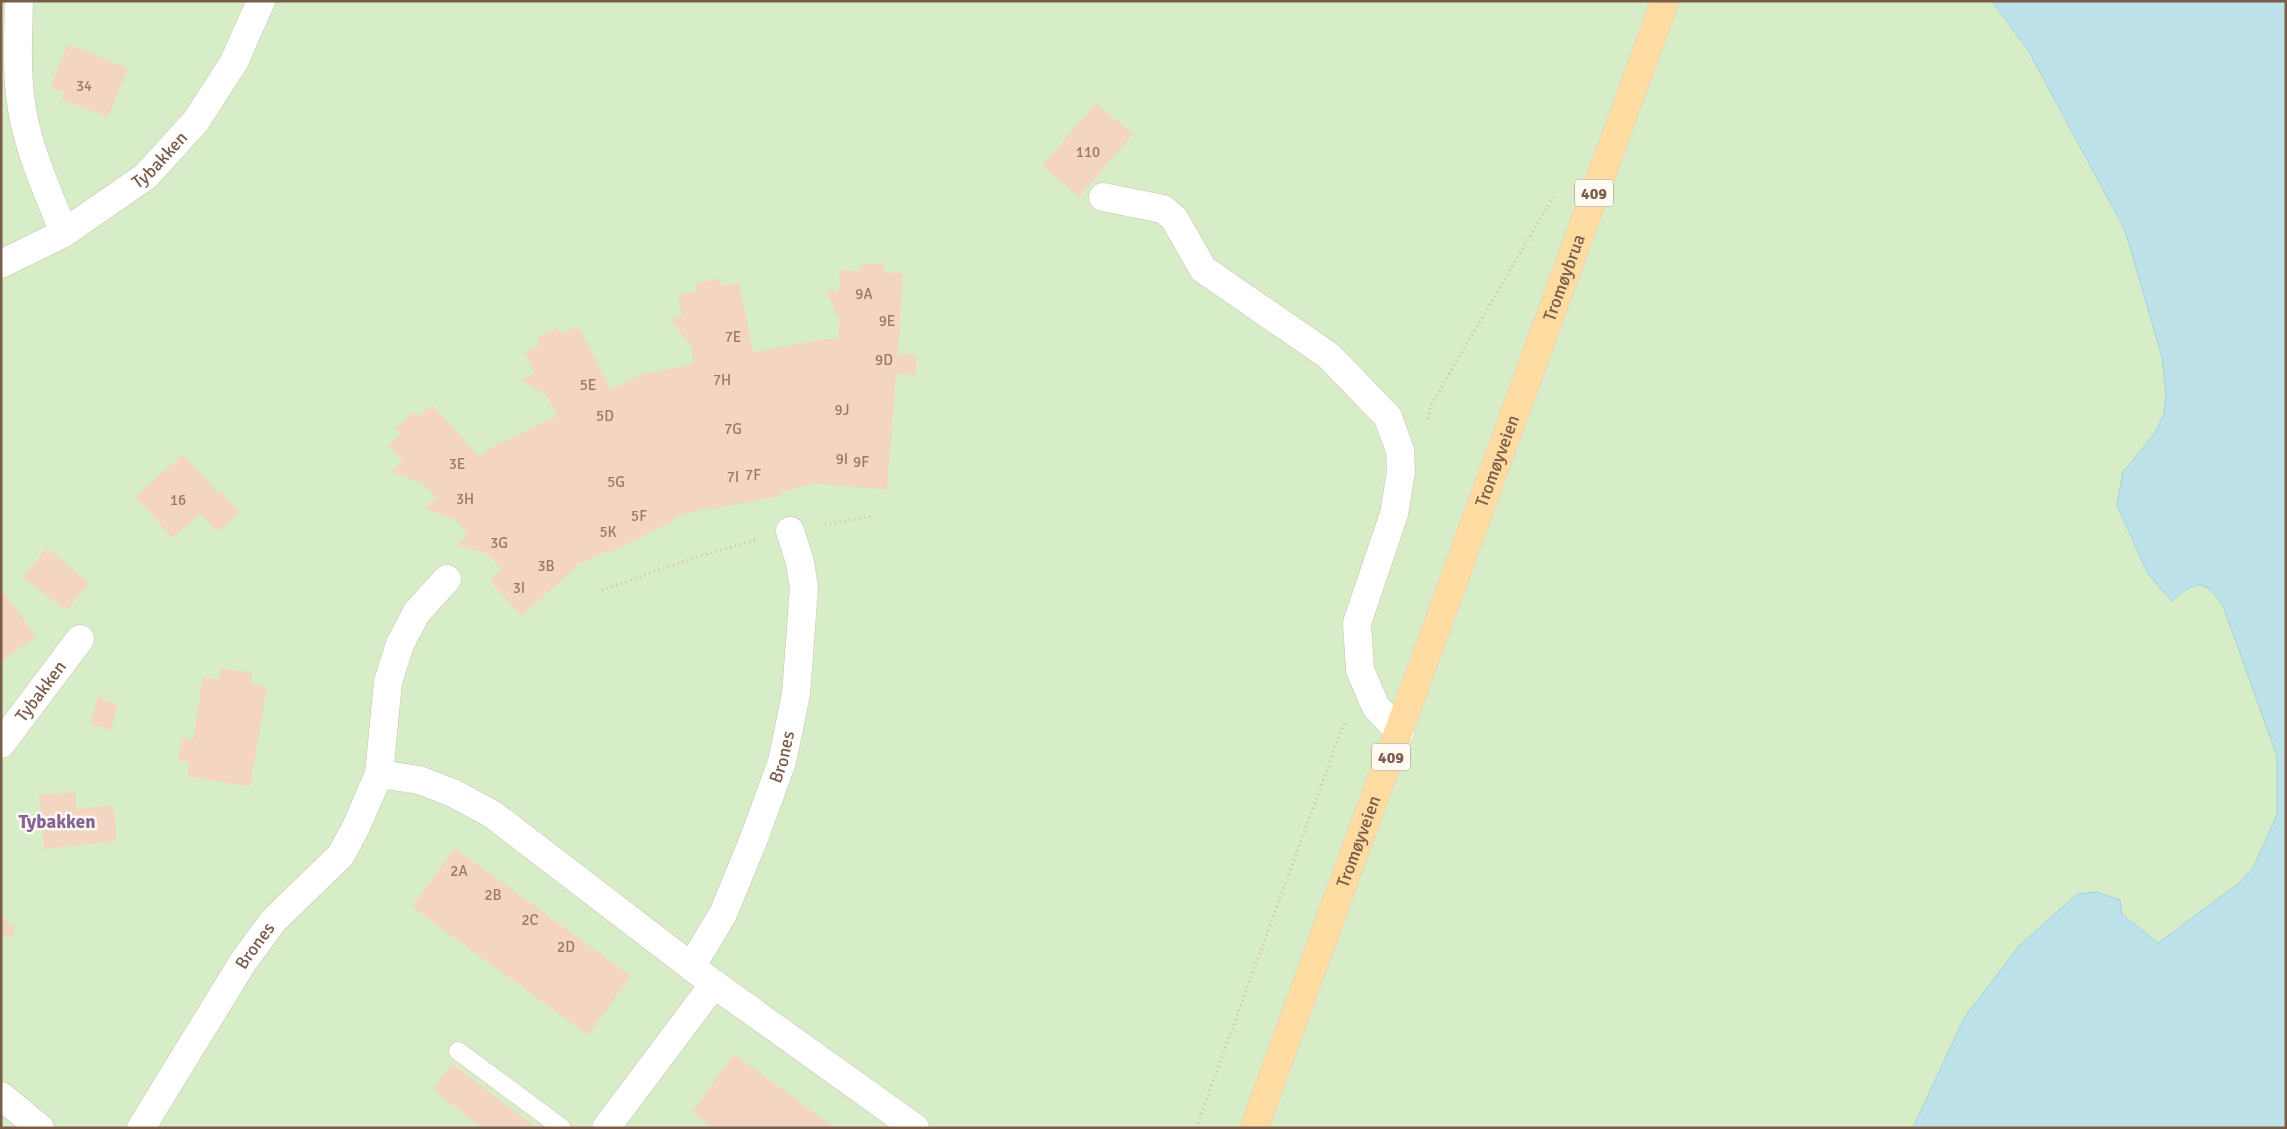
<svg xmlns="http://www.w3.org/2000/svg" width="2287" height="1129" font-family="Signika,sans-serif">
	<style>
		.green { fill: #d6edc7 }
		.water { fill: #bde2e9; stroke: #a3d2db }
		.building { fill: #f4d5c1 }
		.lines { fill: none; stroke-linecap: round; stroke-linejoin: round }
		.lane-casing { stroke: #d1beae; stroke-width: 19 }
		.street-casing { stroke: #d1beae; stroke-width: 29 }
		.primary-casing { stroke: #dad1cd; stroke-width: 29 }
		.path { stroke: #dab8a3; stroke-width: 3; stroke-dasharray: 1 4; stroke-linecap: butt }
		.lane { stroke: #fff; stroke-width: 18 }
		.street { stroke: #fff; stroke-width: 28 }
		.primary { stroke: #fddba1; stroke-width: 28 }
		.labels { text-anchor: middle; stroke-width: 5; stroke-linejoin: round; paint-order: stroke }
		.number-label { font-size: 15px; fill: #987a68 }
		.shield { fill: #fffaf2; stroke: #a28b7d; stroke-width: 1 }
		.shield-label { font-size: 16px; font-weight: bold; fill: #7a5c4b }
		.street-label { font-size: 18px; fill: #7a5c4b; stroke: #fffaf2 }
		.neighbourhood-label { font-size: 19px; font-weight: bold; fill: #856496; stroke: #fffaf2 }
	</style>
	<rect width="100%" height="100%" fill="#fdf6ea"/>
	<path class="green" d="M1,1H1992L2028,50L2125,230L2162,357L2166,395L2164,414L2155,433L2123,472L2172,601C2198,583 2202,574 2223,606L2277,756V815L2253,868L2239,883L2157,943L2122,913L2019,946L1964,1018L1913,1128H1Z"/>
	<path class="water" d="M1992,1H2286V1128H1913L1964,1018L2019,946L2077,894L2097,892L2120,900L2122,914L2158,943L2239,883L2253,868L2277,815V756L2223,606C2204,577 2196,581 2172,601L2148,574L2117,505L2123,472L2155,433L2164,414L2166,395L2162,357L2125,230L2028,50Z"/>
	<g class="building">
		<polygon points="68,44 128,68 108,117 61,99 64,93 50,88"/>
		<polygon points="1096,103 1133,134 1079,197 1042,166"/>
		<polygon points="861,263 885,265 884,272 903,273 898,354 917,355 916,375 896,374 887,490 813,483 780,494 781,496 708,510 707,507 674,518 675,520 609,553 608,551 576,565 577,566 522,616 490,581 502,570 486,553 457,545 468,534 453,517 451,519 424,508 436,497 420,481 419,482 391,472 403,461 388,445 401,434 396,428 413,412 418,417 432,405 480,457 488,449 557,416 547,396 521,379 535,373 525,353 540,345 537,338 558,328 562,334 578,326 611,390 642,374 694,364 690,342 688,342 669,319 682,316 678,295 697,291 696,283 719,279 721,286 739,283 753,352 824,339 838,340 840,317 838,317 826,290 839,291 840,270 861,271"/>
		<polygon points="183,454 218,493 220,491 239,513 218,532 200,514 173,538 135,497"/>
		<polygon points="47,548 89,583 66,611 23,577"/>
		<polygon points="1,589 36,636 1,662"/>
		<polygon points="221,668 252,673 251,684 267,687 250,787 187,776 189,762 178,761 182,738 193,740 203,677 219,679"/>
		<polygon points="97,697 117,704 112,729 91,725"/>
		<polygon points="75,792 77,809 113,805 117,841 44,849 39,795"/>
		<polygon points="455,848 631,976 588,1035 412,907"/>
		<polygon points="1,917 8,920 7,924 16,927 12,938 3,935 1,940"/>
		<polygon points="734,1054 805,1106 835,1128 713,1128 692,1112"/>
		<polygon points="452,1064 517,1113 536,1128 482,1128 433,1090"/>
	</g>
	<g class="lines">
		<g class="lane-casing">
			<polyline id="lane" points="458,1051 562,1128"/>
		</g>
		<g class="street-casing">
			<g id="street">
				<path d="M19,1C18,37 16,74 22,109C29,152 48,192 64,233"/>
				<polyline points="1103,197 1163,209 1174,218 1203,269 1329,356 1388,417 1400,451 1401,471 1394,514 1357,623 1360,670 1376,707 1400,732"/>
				<path id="s1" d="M1,264L64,233L146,176L196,121L234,62L261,1"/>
				<path id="s2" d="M1,744L80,639"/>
				<polyline points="379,774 419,780 453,793 492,814 714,984 915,1128"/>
				<path id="s3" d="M691,967L723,914L753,841L782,762L796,694L804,588L800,562L790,531"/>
				<polyline points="1,1096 40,1128"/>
				<path id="s4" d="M141,1128L243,962L273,921L341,855L356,827L379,774L388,682L400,644L417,612L447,579"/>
				<polyline points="606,1128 714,984"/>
			</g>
		</g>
		<g class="primary-casing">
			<g id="primary">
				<path id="s5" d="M1254,1128L1665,1"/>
			</g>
		</g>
		<g class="path">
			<polyline points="1428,419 1431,405 1553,197"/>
			<polyline points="825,525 873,516"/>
			<polyline points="602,590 697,557 756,540"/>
			<polyline points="1196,1128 1344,723"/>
		</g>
		<use href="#lane" class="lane"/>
		<use href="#street" class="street"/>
		<use href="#primary" class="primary"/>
	</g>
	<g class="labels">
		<g class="number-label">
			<text x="84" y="91">34</text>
			<text x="1088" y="157">110</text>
			<text x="864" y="299">9A</text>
			<text x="887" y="326">9E</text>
			<text x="733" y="342">7E</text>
			<text x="884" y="365">9D</text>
			<text x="722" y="385">7H</text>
			<text x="588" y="390">5E</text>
			<text x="842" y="415">9J</text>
			<text x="605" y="421">5D</text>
			<text x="733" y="434">7G</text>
			<text x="842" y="464">9I</text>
			<text x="861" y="467">9F</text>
			<text x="457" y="469">3E</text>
			<text x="753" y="480">7F</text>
			<text x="733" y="482">7I</text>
			<text x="616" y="487">5G</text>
			<text x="465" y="504">3H</text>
			<text x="178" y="505">16</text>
			<text x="639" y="521">5F</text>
			<text x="608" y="537">5K</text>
			<text x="499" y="548">3G</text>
			<text x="546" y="571">3B</text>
			<text x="519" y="593">3I</text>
			<text x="459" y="876">2A</text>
			<text x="493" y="900">2B</text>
			<text x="530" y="925">2C</text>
			<text x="566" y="952">2D</text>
		</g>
		<g class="shield">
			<rect x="1575" y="179.5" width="38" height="27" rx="4"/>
			<rect x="1372" y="743.5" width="38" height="27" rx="4"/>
		</g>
		<g class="shield-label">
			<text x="1594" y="199">409</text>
			<text x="1391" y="763">409</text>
		</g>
		<g class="street-label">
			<text dy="6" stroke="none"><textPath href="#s1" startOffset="191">Tybakken</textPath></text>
			<text dy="6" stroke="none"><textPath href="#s5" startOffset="905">Tromøybrua</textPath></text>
			<text dy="6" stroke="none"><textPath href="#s5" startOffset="710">Tromøyveien</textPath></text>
			<text dy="6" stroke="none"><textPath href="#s2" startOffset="66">Tybakken</textPath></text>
			<text dy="6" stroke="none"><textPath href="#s3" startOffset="230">Brones</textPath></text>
			<text dy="6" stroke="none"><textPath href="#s5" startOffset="305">Tromøyveien</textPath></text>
			<text dy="6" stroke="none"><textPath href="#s4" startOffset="215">Brones</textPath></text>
		</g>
		<g class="neighbourhood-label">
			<text x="57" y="828">Tybakken</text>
		</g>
	</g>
	<rect width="2287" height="1129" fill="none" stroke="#7a5c4b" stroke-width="5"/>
</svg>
